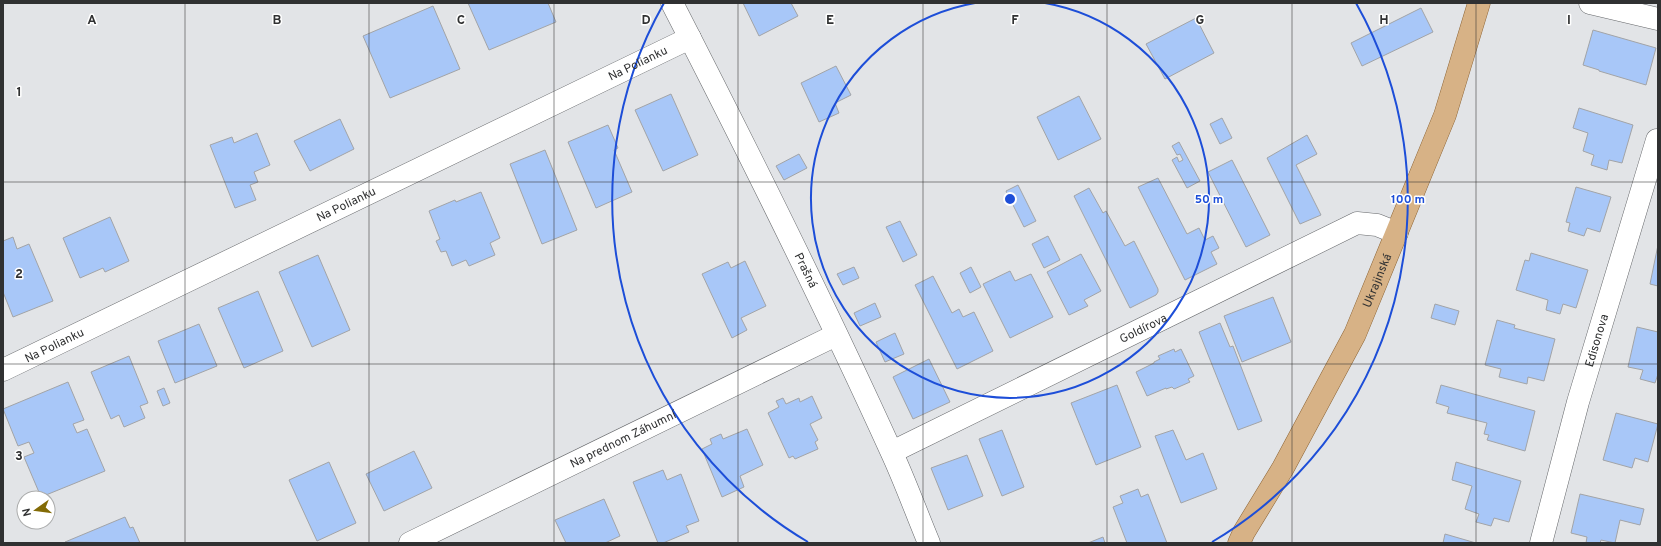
<svg xmlns="http://www.w3.org/2000/svg" width="1661" height="546" font-family="Overpass,sans-serif">
	<style>
		.building { fill: #a8c7f8; stroke: #a2a4a7 }
		.lines { fill: none; stroke-linecap: round; stroke-linejoin: round }
		.minor-casing { stroke: #66686b; stroke-width: 23 }
		.major-casing { stroke: #8c6435; stroke-width: 23 }
		.minor { stroke: #fff; stroke-width: 22 }
		.major { stroke: #d7b286; stroke-width: 22 }
		.grid { fill: none; stroke: #303132; stroke-width: 1; stroke-opacity: 0.55 }
		.ring { fill: none; stroke: #1d4ed8; stroke-width: 2 }
		.labels { text-anchor: middle; stroke-width: 3; stroke-linejoin: round; paint-order: stroke }
		.street-label { font-size: 12px; fill: #303132; stroke: #fff }
		.grid-label { font-size: 13px; text-anchor: middle; font-weight: bold; fill: #303132; stroke: #fff; stroke-width: 3; stroke-linejoin: round; paint-order: stroke }
		.centre { fill: #1d4ed8; stroke: #fff; stroke-width: 2 }
		.ring-label { font-size: 12px; text-anchor: middle; font-weight: bold; fill: #1d4ed8; stroke: #fff; stroke-width: 3; stroke-linejoin: round; paint-order: stroke }
	</style>
	<rect width="100%" height="100%" fill="#e2e4e7"/>
	<g class="building">
		<polygon points="468,3 548,3 556,22 489,50"/>
		<polygon points="743,3 791,3 798,16 759,36"/>
		<polygon points="433,6 460,69 390,98 363,36"/>
		<polygon points="1421,8 1433,32 1362,66 1351,43"/>
		<polygon points="1196,18 1214,53 1165,79 1146,44"/>
		<polygon points="1593,30 1656,48 1646,85 1599,71 1599,70 1583,65"/>
		<polygon points="836,66 851,95 835,103 839,113 819,122 801,83"/>
		<polygon points="671,94 698,155 663,171 635,110"/>
		<polygon points="1079,96 1101,139 1058,160 1037,117"/>
		<polygon points="1579,108 1633,125 1622,163 1609,160 1607,170 1591,165 1594,155 1583,151 1588,133 1573,128"/>
		<polygon points="1222,118 1232,138 1220,144 1210,124"/>
		<polygon points="340,119 354,149 310,171 294,141"/>
		<polygon points="608,125 618,148 614,150 632,192 596,208 568,142"/>
		<polygon points="257,133 270,165 254,172 258,182 250,185 256,200 235,208 210,145 232,137 234,143"/>
		<polygon points="1307,135 1317,154 1296,165 1321,215 1300,224 1267,158"/>
		<polygon points="1179,142 1200,181 1187,188 1172,160 1177,157 1179,162 1183,160 1180,154 1177,155 1172,146"/>
		<polygon points="545,150 577,230 542,244 510,164"/>
		<polygon points="799,154 807,168 784,180 776,166"/>
		<polygon points="1232,160 1270,235 1246,247 1208,172"/>
		<polygon points="1158,178 1187,234 1199,228 1205,240 1213,236 1219,248 1211,252 1217,264 1185,280 1138,187"/>
		<polygon points="1018,185 1036,221 1024,227 1006,191"/>
		<polygon points="1576,187 1611,197 1600,232 1587,228 1584,236 1568,231 1570,223 1566,222"/>
		<polygon points="1089,188 1103,213 1106,211 1125,246 1134,241 1158,289 1158,292 1156,295 1130,308 1074,196"/>
		<polygon points="481,192 500,238 490,243 495,255 469,266 466,260 452,266 446,251 441,252 436,241 440,239 429,211 455,200 456,202"/>
		<polygon points="110,217 129,261 105,272 103,268 80,278 63,238"/>
		<polygon points="900,221 917,255 903,262 886,227"/>
		<polygon points="1048,236 1060,260 1044,268 1032,244"/>
		<polygon points="13,237 17,249 29,244 53,301 13,317 3,292 3,241"/>
		<polygon points="1658,245 1658,286 1650,284"/>
		<polygon points="1531,253 1588,270 1576,308 1563,304 1560,314 1546,310 1548,300 1516,290 1525,260 1529,261"/>
		<polygon points="1081,254 1101,291 1084,300 1088,306 1069,315 1047,272"/>
		<polygon points="318,255 350,330 312,347 279,272"/>
		<polygon points="745,261 766,306 741,318 747,330 732,338 702,274 728,262 731,268"/>
		<polygon points="854,267 859,278 843,285 837,274"/>
		<polygon points="971,267 981,287 970,293 960,273"/>
		<polygon points="1010,271 1015,281 1031,274 1053,317 1010,338 983,284"/>
		<polygon points="933,276 952,313 959,309 963,317 974,312 993,351 957,369 915,285"/>
		<polygon points="258,291 283,351 244,368 218,308"/>
		<polygon points="1273,297 1291,342 1242,362 1224,316"/>
		<polygon points="875,303 881,317 860,326 854,313"/>
		<polygon points="1435,304 1459,311 1455,325 1431,318"/>
		<polygon points="1497,320 1515,325 1514,328 1555,339 1544,381 1528,377 1527,384 1499,377 1501,369 1485,365"/>
		<polygon points="1220,323 1230,347 1233,346 1262,421 1238,430 1199,332"/>
		<polygon points="199,324 217,366 175,383 158,341"/>
		<polygon points="1637,327 1658,332 1658,374 1655,383 1640,379 1643,370 1628,367"/>
		<polygon points="895,333 904,354 885,362 876,342"/>
		<polygon points="1174,349 1175,352 1181,349 1194,376 1188,379 1190,382 1174,389 1172,387 1166,389 1166,388 1147,396 1136,372 1154,363 1154,362 1160,359 1158,356"/>
		<polygon points="129,356 148,403 140,406 145,418 124,427 119,415 111,419 91,372"/>
		<polygon points="929,359 950,402 913,419 893,377"/>
		<polygon points="68,382 84,420 73,424 77,433 87,429 105,471 41,497 24,457 34,453 29,442 18,446 3,409"/>
		<polygon points="1117,385 1141,447 1096,465 1071,403"/>
		<polygon points="1441,385 1535,411 1525,451 1487,440 1489,435 1484,434 1487,423 1447,413 1449,407 1436,403"/>
		<polygon points="164,388 170,403 163,406 157,391"/>
		<polygon points="812,396 822,418 810,424 818,440 815,442 818,449 795,459 793,456 789,458 768,413 779,407 776,401 783,398 786,404 799,398 800,402"/>
		<polygon points="1616,413 1658,424 1648,462 1635,458 1632,468 1603,460"/>
		<polygon points="747,429 763,465 740,476 744,487 722,497 702,449 712,444 710,439 721,434 723,439"/>
		<polygon points="1002,430 1024,487 1002,496 979,439"/>
		<polygon points="1173,430 1186,460 1203,453 1217,489 1181,503 1155,436"/>
		<polygon points="414,451 432,488 384,511 366,474"/>
		<polygon points="967,455 983,496 948,510 931,468"/>
		<polygon points="329,462 356,523 317,541 289,480"/>
		<polygon points="1456,462 1521,481 1509,522 1494,518 1491,526 1476,522 1479,514 1465,509 1472,486 1452,480"/>
		<polygon points="663,470 667,480 681,474 699,521 686,526 689,532 663,543 658,543 633,482"/>
		<polygon points="1138,489 1141,497 1148,494 1167,543 1127,543 1113,507 1123,503 1120,496"/>
		<polygon points="1580,494 1644,509 1640,525 1620,520 1615,543 1601,540 1600,543 1586,543 1587,537 1571,533"/>
		<polygon points="604,499 620,536 605,543 566,543 555,520"/>
		<polygon points="125,517 130,528 133,527 140,543 65,542"/>
		<polygon points="1445,534 1476,543 1443,543"/>
		<polygon points="1103,537 1105,543 1088,543"/>
	</g>
	<g class="lines">
		<g class="minor-casing">
			<g id="minor">
				<path id="s1" d="M672,3C748,151 822,299 891,451C905,481 916,512 929,543"/>
				<polyline points="1590,3 1658,19"/>
				<path id="s2" d="M3,370L690,38"/>
				<path id="s3" d="M892,452L1357,223L1377,225L1397,233"/>
				<path id="s4" d="M410,543L836,335"/>
				<path id="s5" d="M1541,543L1578,402L1657,140"/>
			</g>
		</g>
		<g class="major-casing">
			<g id="major">
				<path id="s6" d="M1239,543L1244,532L1283,468L1355,334L1445,115L1479,3"/>
			</g>
		</g>
		<use href="#minor" class="minor"/>
		<use href="#major" class="major"/>
	</g>
	<path class="grid" d="M185,3V543M369,3V543M554,3V543M738,3V543M923,3V543M1107,3V543M1292,3V543M1476,3V543M3,182H1658M3,364H1658"/>
	<g class="ring">
		<path d="M1045 3A199 199 0 1 1 975 3"/>
		<path d="M808 542A398 398 0 0 1 664 3M1356 3A398 398 0 0 1 1212 542"/>
	</g>
	<g class="labels">
		<g class="street-label">
			<text dy="4" stroke="none"><textPath href="#s2" startOffset="705">Na Polianku</textPath></text>
			<text dy="4" stroke="none"><textPath href="#s2" startOffset="381">Na Polianku</textPath></text>
			<text dy="4" stroke="none"><textPath href="#s1" startOffset="299">Prašná</textPath></text>
			<text dy="4" stroke="none"><textPath href="#s6" startOffset="297">Ukrajinská</textPath></text>
			<text dy="4" stroke="none"><textPath href="#s3" startOffset="280">Goldírova</textPath></text>
			<text dy="4" stroke="none"><textPath href="#s5" startOffset="210">Edisonova</textPath></text>
			<text dy="4" stroke="none"><textPath href="#s2" startOffset="57">Na Polianku</textPath></text>
			<text dy="4" stroke="none"><textPath href="#s4" startOffset="237">Na prednom Záhumní</textPath></text>
		</g>
	</g>
	<g class="grid-label">
		<text x="92" y="24">A</text>
		<text x="277" y="24">B</text>
		<text x="461" y="24">C</text>
		<text x="646" y="24">D</text>
		<text x="830" y="24">E</text>
		<text x="1015" y="24">F</text>
		<text x="1200" y="24">G</text>
		<text x="1384" y="24">H</text>
		<text x="1569" y="24">I</text>
		<text x="19" y="96">1</text>
		<text x="19" y="278">2</text>
		<text x="19" y="460">3</text>
	</g>
	<circle cx="1010" cy="199" r="6" class="centre"/>
	<g class="ring-label">
		<text x="1209" y="203">50 m</text>
		<text x="1408" y="203">100 m</text>
	</g>
	<rect width="1661" height="546" fill="none" stroke="#303132" stroke-width="8"/>
	<g transform="translate(36 510) rotate(256)"><circle r="19" fill="#ffffff" stroke="#acadad"/>
	<path d="M0-3L7 15L0 10L-7 15Z" fill="#836b06"/>
	<text y="-6" font-size="11" font-weight="bold" text-anchor="middle" fill="#303132">N</text>
	</g>
</svg>
